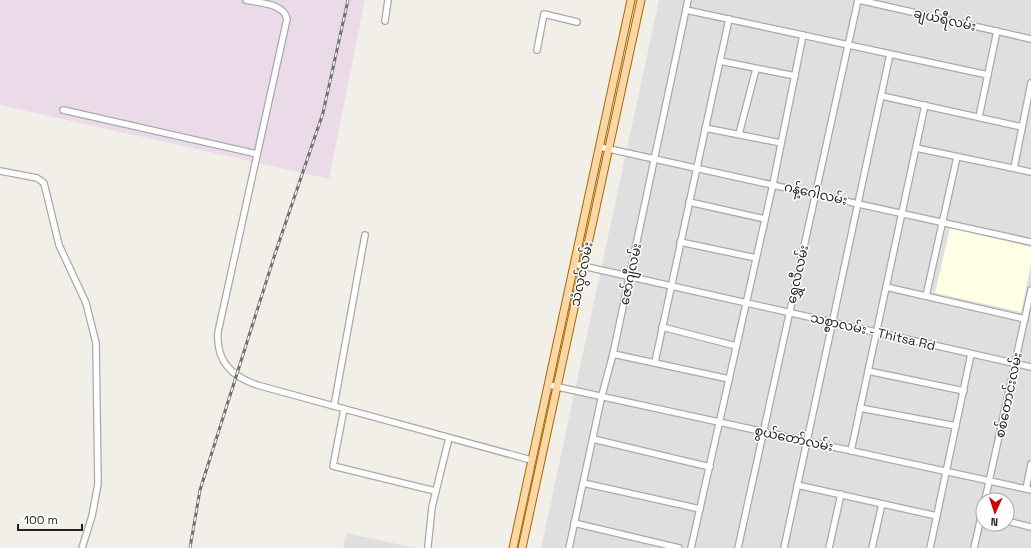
<svg xmlns="http://www.w3.org/2000/svg" width="1031" height="548" font-family="'Space Grotesk','Noto Sans Myanmar',sans-serif">
	<style>
		.residential { fill: #e0dfdf; fill-rule: evenodd }
		.industrial { fill: #ebdbe8 }
		.education { fill: #ffffe5 }
		.lines { fill: none; stroke-linecap: round; stroke-linejoin: round }
		.minor-casing { stroke: #a9a9a9; stroke-width: 8 }
		.major-casing { stroke: #a06b00; stroke-width: 9 }
		.minor { stroke: #fff; stroke-width: 5.5 }
		.major { stroke: #fcd6a4; stroke-width: 7 }
		.rail-casing { stroke: #707070; stroke-width: 3 }
		.rail { stroke: #fff; stroke-width: 1.5; stroke-dasharray: 4.5; stroke-linecap: butt }
		.labels { text-anchor: middle; stroke-width: 3; stroke-linejoin: round; paint-order: stroke }
		.street-label { font-size: 13px; fill: #222; stroke: #fff }
	</style>
	<rect width="100%" height="100%" fill="#f2efe9"/>
	<g class="residential">
		<path d="M659,0H1031V548H541ZM983,500H1007V524H983Z"/>
		<polygon points="346,533 416,548 343,548"/>
	</g>
	<polygon class="industrial" points="0,0 365,0 329,179 0,105"/>
	<polygon class="education" points="950,228 1031,247 1031,264 1021,312 935,293"/>
	<g class="lines">
		<g class="minor-casing">
			<g id="minor">
				<path d="M246,0C258,3 284,3 287,19L218,332C216,361 231,376 257,385L531,460"/>
				<polyline points="859,0 1031,39"/>
				<polyline points="686,10 988,75"/>
				<polyline points="385,21 388,0"/>
				<polyline points="537,50 544,14 577,22"/>
				<polyline points="720,61 795,76"/>
				<polyline points="882,96 1022,127"/>
				<polyline points="63,110 257,154"/>
				<polyline points="979,117 997,31"/>
				<polyline points="705,128 781,143"/>
				<polyline points="739,134 756,69"/>
				<polyline points="600,147 1031,242"/>
				<polyline points="916,148 1031,172"/>
				<polyline points="1014,168 1031,83"/>
				<polyline points="0,171 37,178 44,183 59,245 86,303 96,343 98,484 92,516 82,548"/>
				<polyline points="689,202 765,219"/>
				<polyline points="680,242 756,258"/>
				<polyline points="574,264 1031,367"/>
				<polyline points="886,287 1025,319"/>
				<polyline points="926,296 957,157"/>
				<polyline points="662,327 736,346"/>
				<polyline points="613,354 729,379"/>
				<polyline points="655,362 729,19"/>
				<polyline points="868,371 964,391"/>
				<polyline points="549,385 1031,490"/>
				<polyline points="334,406 365,235"/>
				<polyline points="860,408 956,426"/>
				<polyline points="344,409 333,466 435,491"/>
				<polyline points="593,439 710,467"/>
				<polyline points="851,451 925,105"/>
				<polyline points="583,483 700,509"/>
				<polyline points="797,485 937,516"/>
				<polyline points="1026,489 1031,464"/>
				<polyline points="985,500 1031,290"/>
				<polyline points="1007,521 1031,527"/>
				<polyline points="574,523 679,548"/>
				<polyline points="428,546 432,507 449,438"/>
				<polyline points="569,548 602,395 613,354 688,0"/>
				<polyline points="691,548 773,184 803,35"/>
				<polyline points="738,548 858,0"/>
				<polyline points="784,548 890,54"/>
				<polyline points="829,548 841,494"/>
				<polyline points="872,548 882,504"/>
				<polyline points="930,548 971,354"/>
				<polyline points="974,548 983,508"/>
			</g>
		</g>
		<g class="major-casing">
			<g id="major">
				<polyline points="513,548 631,0"/>
				<polyline points="522,548 641,0"/>
			</g>
		</g>
		<use href="#minor" class="minor"/>
		<use href="#major" class="major"/>
		<g class="rail-casing">
			<polyline id="rail" points="190,548 200,490 275,254 323,113 348,0"/>
		</g>
		<use href="#rail" class="rail"/>
	</g>
	<g class="labels">
		<g class="street-label">
			<text transform="translate(945 19) rotate(13)" y="5">ချယ်ရီလမ်း</text>
			<text transform="translate(816 193) rotate(13)" y="5">ဂန့်ဂေါလမ်း</text>
			<text transform="translate(581 274) rotate(-78)" y="5">သံလွင်လမ်း</text>
			<text transform="translate(630 274) rotate(-78)" y="5">ဇော်ဂျီလမ်း</text>
			<text transform="translate(797 274) rotate(-77)" y="5">ရွှေလီလမ်း</text>
			<text transform="translate(873 331) rotate(13)" y="5">သစ္စာလမ်း - Thitsa Rd</text>
			<text transform="translate(1008 395) rotate(-78)" y="5">စစ်တောင်းလမ်း</text>
			<text transform="translate(794 438) rotate(12)" y="5">စွယ်တော်လမ်း</text>
		</g>
	</g>
	<g transform="translate(995 512) rotate(183)"><circle r="19" fill="#ffffff" stroke="#a7a7a7"/>
	<path d="M0-3L7 15L0 10L-7 15Z" fill="#d40000"/>
	<text y="-6" font-size="11" font-weight="bold" text-anchor="middle" fill="#222222">N</text>
	</g>
	<path d="M18 524v6h64v-6" fill="none" stroke="#222222" stroke-width="2"/>
	<text x="24" y="524" font-size="12" fill="#222222" stroke="#ffffff" stroke-width="3" paint-order="stroke">100 m</text>
</svg>
